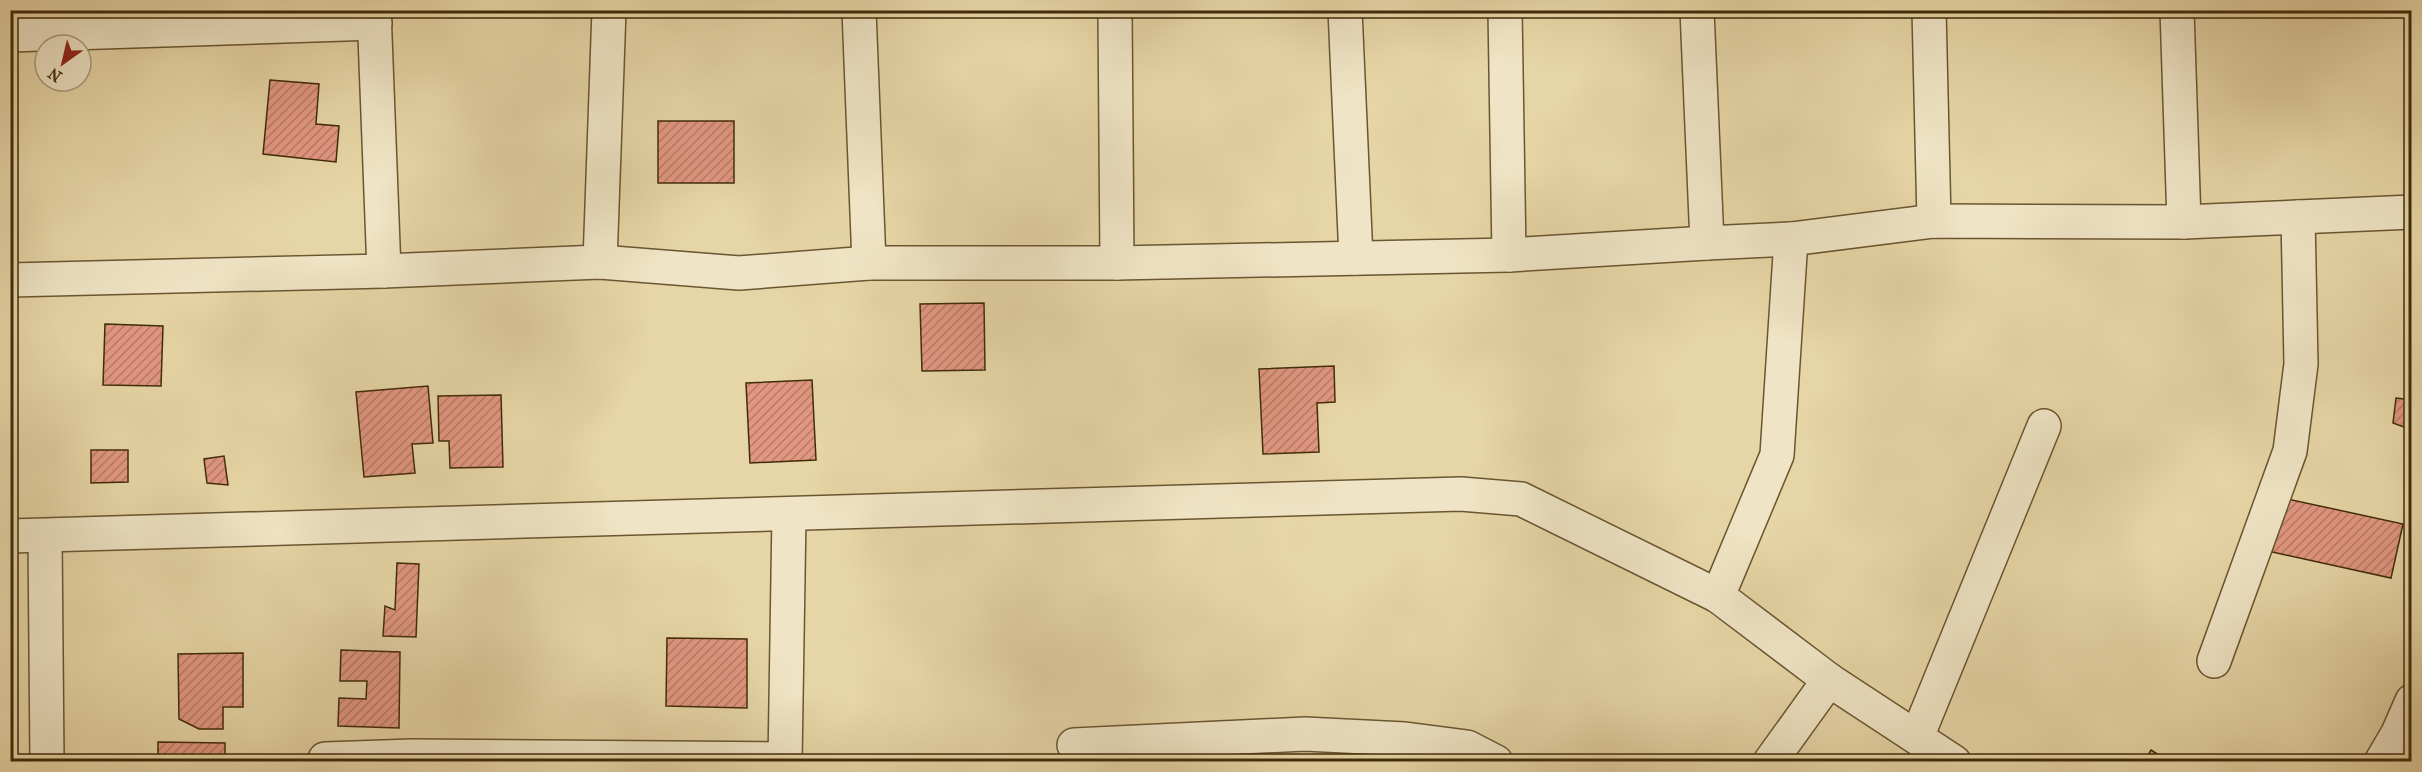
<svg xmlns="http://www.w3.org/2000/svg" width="2422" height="772" font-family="'IM FELL French Canon',serif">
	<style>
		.building { fill: url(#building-hatch); stroke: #412b0a; stroke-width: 1.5 }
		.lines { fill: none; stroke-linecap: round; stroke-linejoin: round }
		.street-casing { stroke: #6a5631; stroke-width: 36 }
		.street { stroke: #efe4c5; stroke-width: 33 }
	</style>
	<defs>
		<pattern id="building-hatch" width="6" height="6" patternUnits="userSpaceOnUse" patternTransform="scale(1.5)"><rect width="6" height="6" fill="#e19780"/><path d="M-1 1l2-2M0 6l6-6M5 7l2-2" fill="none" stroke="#b87b67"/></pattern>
	</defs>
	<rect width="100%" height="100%" fill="#e6d5a6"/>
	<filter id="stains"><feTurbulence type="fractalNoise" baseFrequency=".00333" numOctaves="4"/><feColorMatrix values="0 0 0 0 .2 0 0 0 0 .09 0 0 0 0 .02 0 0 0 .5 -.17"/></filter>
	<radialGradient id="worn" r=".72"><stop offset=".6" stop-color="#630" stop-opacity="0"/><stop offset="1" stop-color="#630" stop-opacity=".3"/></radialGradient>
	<g class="building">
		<polygon points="270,80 319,84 316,124 339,126 336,162 263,154"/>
		<rect x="658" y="121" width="76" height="62"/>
		<polygon points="984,303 985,370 922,371 920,304"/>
		<polygon points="105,324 163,326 161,386 103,385"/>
		<polygon points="1334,366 1335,402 1317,403 1319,452 1263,454 1259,369"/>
		<polygon points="812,380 816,460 750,463 746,383"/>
		<polygon points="428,386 433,443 412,444 415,473 364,477 356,392"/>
		<polygon points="501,395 503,467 450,468 449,441 439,441 438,396"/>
		<polygon points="2396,398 2412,400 2412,430 2393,423"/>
		<polygon points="91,450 128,450 128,482 91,483"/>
		<polygon points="224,456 228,485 207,483 204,459"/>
		<polygon points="2283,498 2403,524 2391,578 2272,552"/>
		<polygon points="397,563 419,564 416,637 383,636 385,606 395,610"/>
		<polygon points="667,638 747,639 747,708 666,706"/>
		<polygon points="341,650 400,652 399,728 338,726 339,698 366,699 367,681 340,681"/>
		<polygon points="243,653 243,707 223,707 223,729 199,729 179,719 178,654"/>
		<polygon points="158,742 225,743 225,762 158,762"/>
		<polygon points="2151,750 2170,762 2144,762"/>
	</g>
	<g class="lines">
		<g class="street-casing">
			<g id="street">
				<polyline points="374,10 384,271"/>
				<polyline points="859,10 869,263"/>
				<polyline points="1115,10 1117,263"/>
				<polyline points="1345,10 1356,258"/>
				<polyline points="1505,10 1509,255"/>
				<polyline points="1697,10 1707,243 1791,239 1934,221 2184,222 2412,212"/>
				<polyline points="1929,10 1934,221"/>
				<polyline points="2177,10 2184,222"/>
				<polyline points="10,35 375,23"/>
				<polyline points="600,262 609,10"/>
				<polyline points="10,280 384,271 600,262 739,273 869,263 1117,263 1509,255 1707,243"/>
				<polyline points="10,536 1461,494 1521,499 1718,596 1829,680 1954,762"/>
				<polyline points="45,537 47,762"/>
				<polyline points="1718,596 1777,455 1791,239"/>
				<polyline points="2214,661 2290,451 2301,364 2298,217"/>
				<polyline points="1917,737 2044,426"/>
				<polyline points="1074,745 1305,734 1405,739 1467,747 1496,762"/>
				<polyline points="325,759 412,756 785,759"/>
				<polyline points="785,762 789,514"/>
				<polyline points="1770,762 1829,680"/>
				<polyline points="2381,762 2398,733 2412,701"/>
			</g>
		</g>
		<use href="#street" class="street"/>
	</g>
	<rect width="2422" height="772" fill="none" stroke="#e6d5a6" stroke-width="36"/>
	<rect x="12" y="12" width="2398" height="748" fill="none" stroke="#412b0a" stroke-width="3"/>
	<rect x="18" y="18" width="2386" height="736" fill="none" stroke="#412b0a" stroke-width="1.5"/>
	<g transform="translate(63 63) rotate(214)"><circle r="28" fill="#efe4c5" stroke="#a99a7a" stroke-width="1.5"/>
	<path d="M0-4.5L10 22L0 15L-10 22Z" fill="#8f2418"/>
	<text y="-9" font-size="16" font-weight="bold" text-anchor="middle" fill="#412b0a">N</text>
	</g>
	<rect width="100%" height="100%" filter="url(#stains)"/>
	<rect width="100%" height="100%" fill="url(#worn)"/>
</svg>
